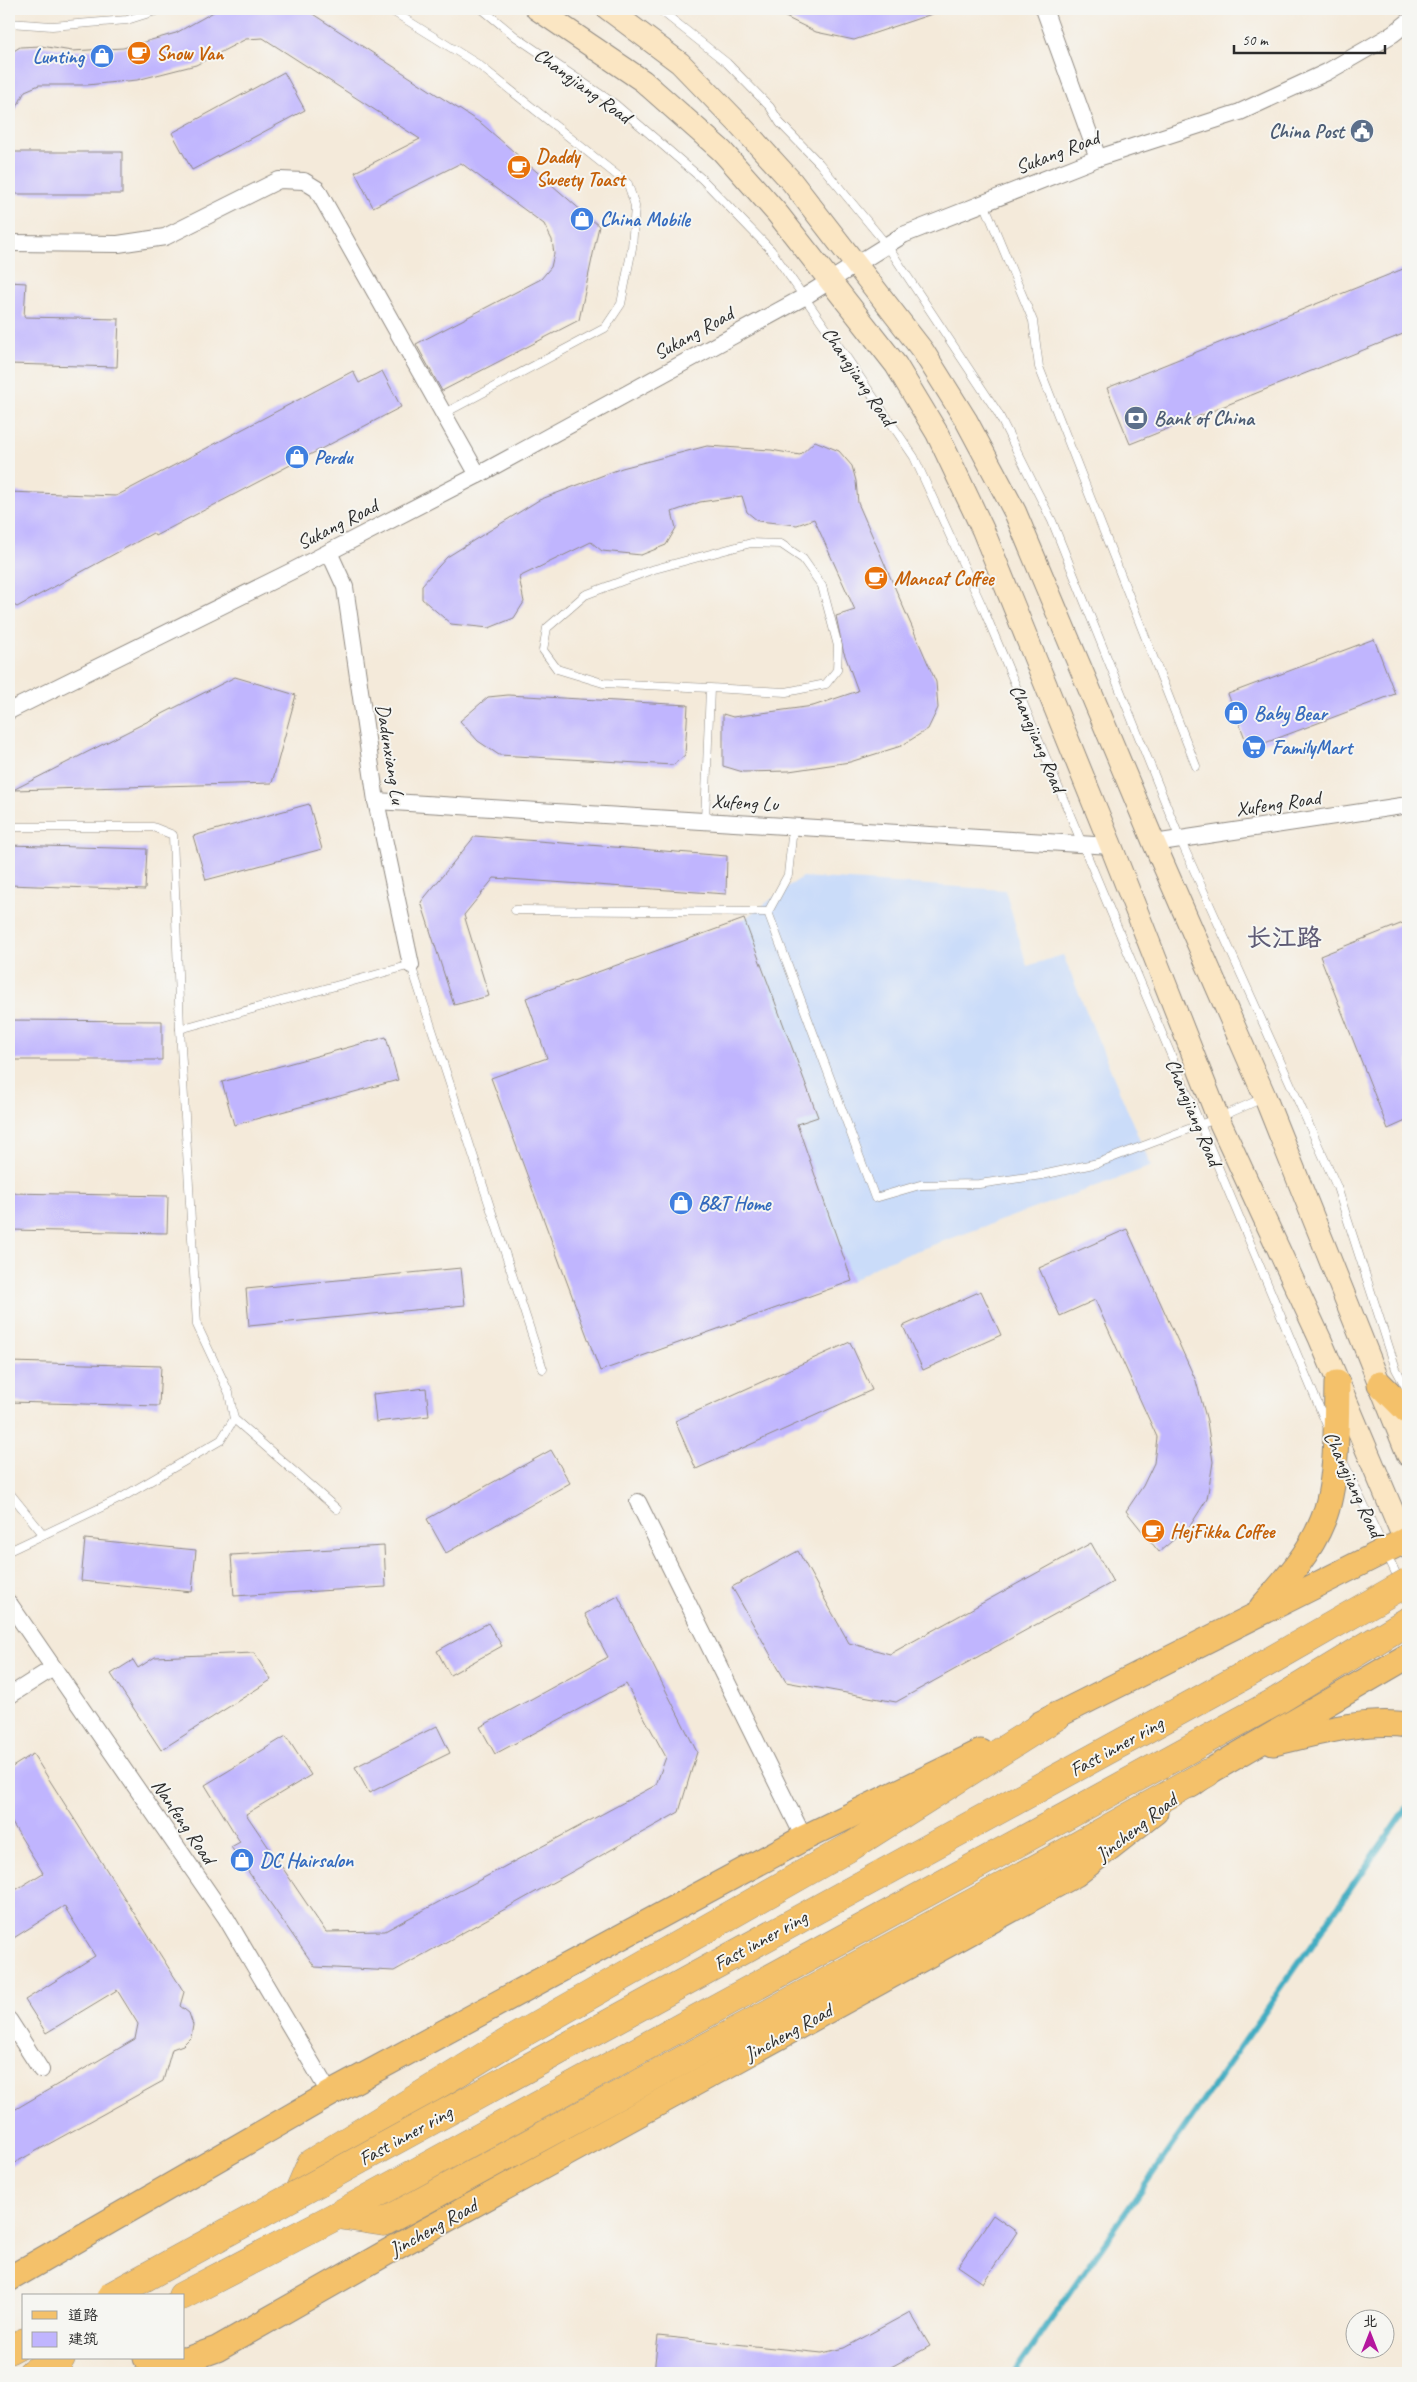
<svg xmlns="http://www.w3.org/2000/svg" width="1417" height="2382" font-family="Caveat,'LXGW WenKai TC',sans-serif">
	<style>
		.built { fill: #cadcf9 }
		.lines { fill: none; stroke-linecap: round; stroke-linejoin: round }
		.stream { stroke: #43adc2; stroke-width: 6 }
		.building { fill: #c0b5fe }
		.lane-casing { stroke: #908a82; stroke-width: 9 }
		.street-casing { stroke: #908a82; stroke-width: 18 }
		.secondary-casing { stroke: #908a82; stroke-width: 24 }
		.primary-casing { stroke: #908a82; stroke-width: 27 }
		.highway-casing { stroke: #908a82; stroke-width: 29 }
		.lane { stroke: #fff; stroke-width: 8 }
		.street { stroke: #fff; stroke-width: 16 }
		.secondary { stroke: #fbe6c3; stroke-width: 22 }
		.primary { stroke: #f4c16a; stroke-width: 25 }
		.highway { stroke: #f4c16a; stroke-width: 28 }
		.highway-bridge-casing { stroke: #908a82; stroke-width: 29; stroke-linecap: butt }
		.highway-bridge { stroke: #f4c16a; stroke-width: 28 }
		.labels { text-anchor: middle; stroke-width: 4; stroke-linejoin: round; paint-order: stroke }
		.food-label { font-size: 20px; font-weight: bold; fill: #c56008; stroke: #f6f6f2; text-anchor: start }
		.shop-label { font-size: 20px; font-weight: bold; fill: #366cbe; stroke: #f6f6f2; text-anchor: start }
		.street-label { font-size: 20px; fill: #2b2b2b; stroke: #f6f6f2 }
		.service-label { font-size: 20px; font-weight: bold; fill: #4e5e75; stroke: #f6f6f2; text-anchor: end }
		.district-label { font-size: 25px; font-weight: bold; fill: #5f5b75; stroke: #f6f6f2 }
	</style>
	<rect width="100%" height="100%" fill="#f6f6f2"/>
	<filter id="ink" filterUnits="userSpaceOnUse"><feTurbulence type="fractalNoise" baseFrequency=".02" numOctaves="2"/><feDisplacementMap in="SourceGraphic" scale="10" xChannelSelector="R" yChannelSelector="G"/><feConvolveMatrix kernelMatrix="1 2 1 2 8 2 1 2 1" color-interpolation-filters="sRGB"/></filter>
	<filter id="wash" filterUnits="userSpaceOnUse"><feTurbulence type="fractalNoise" baseFrequency=".0096" numOctaves="4" result="noise"/><feDisplacementMap in="SourceGraphic" scale="20" xChannelSelector="R" yChannelSelector="G"/><feGaussianBlur stdDeviation="1.12" result="paint"/><feColorMatrix in="noise" values="0 0 0 0 0 0 0 0 0 0 0 0 0 0 0 0 0 1.4 0 .05"/><feComposite in="paint" operator="in"/></filter>
	<g filter="url(#wash)">
		<rect width="100%" height="100%" fill="#f4eada"/>
		<polygon class="built" points="802,877 1005,890 1027,966 1063,955 1143,1148 1152,1166 880,1264 852,1281 600,1371 491,1078 547,1058 526,998 744,919"/>
		<g class="lines">
			<polyline class="stream" points="1014,2373 1408,1806"/>
		</g>
		<g id="blocks">
			<g class="building">
				<polygon points="219,9 305,9 482,124 599,226 579,320 442,391 416,344 541,279 551,267 554,254 552,240 544,224 461,163 373,207 355,172 420,139 263,38 246,39 196,65 137,80 87,85 39,85 25,91 9,123 9,54 20,47 41,46 72,51 123,48 176,33"/>
				<polygon points="769,9 937,9 938,12 854,40 816,32"/>
				<polygon points="284,72 305,110 192,170 172,133"/>
				<rect x="9" y="152" width="113" height="42"/>
				<polygon points="1408,267 1408,332 1130,444 1107,388"/>
				<polygon points="9,282 26,283 24,317 119,319 117,367 9,364"/>
				<polygon points="353,371 359,383 382,371 401,407 155,536 153,533 17,607 9,602 9,492 116,496"/>
				<polygon points="815,441 839,451 852,466 856,481 858,503 936,682 938,708 928,729 901,746 850,762 789,771 743,772 723,766 723,714 733,717 813,706 858,691 843,650 836,616 855,610 814,519 797,525 758,521 747,512 742,496 700,502 672,512 676,528 666,545 641,555 602,551 591,542 519,577 524,602 514,618 489,628 451,624 422,599 422,585 447,557 539,500 622,468 707,446 771,450 800,455"/>
				<polygon points="1374,639 1395,694 1249,749 1228,694"/>
				<polygon points="235,677 296,695 272,783 13,790"/>
				<polygon points="508,695 688,705 685,755 673,765 499,755 478,741 460,721 488,697"/>
				<polygon points="309,804 322,849 206,880 193,836"/>
				<polygon points="475,836 727,856 726,894 494,878 464,915 489,996 454,1005 421,902"/>
				<polygon points="9,845 147,849 145,890 9,885"/>
				<polygon points="744,919 818,1117 797,1124 852,1281 600,1371 491,1078 547,1058 526,998"/>
				<polygon points="1408,921 1408,1120 1388,1129 1320,956"/>
				<polygon points="9,1020 162,1021 162,1060 9,1060"/>
				<polygon points="386,1037 398,1080 234,1125 222,1082"/>
				<polygon points="9,1193 168,1196 167,1233 9,1230"/>
				<polygon points="1127,1229 1196,1381 1207,1421 1213,1462 1207,1499 1190,1526 1159,1552 1126,1511 1143,1486 1154,1463 1157,1437 1095,1300 1060,1316 1039,1268"/>
				<polygon points="461,1268 465,1305 249,1326 246,1289"/>
				<polygon points="981,1291 1001,1335 923,1370 903,1326"/>
				<polygon points="850,1342 872,1390 696,1469 675,1421"/>
				<polygon points="9,1362 161,1366 159,1406 9,1402"/>
				<polygon points="426,1388 429,1416 376,1422 373,1394"/>
				<polygon points="551,1450 570,1483 446,1553 427,1519"/>
				<polygon points="85,1539 196,1550 192,1592 81,1581"/>
				<polygon points="1091,1543 1113,1582 896,1702 786,1682 732,1587 798,1551 849,1643 890,1654"/>
				<polygon points="384,1546 386,1587 234,1596 231,1555"/>
				<polygon points="618,1596 697,1752 679,1812 394,1971 315,1967 231,1847 240,1842 205,1785 286,1736 311,1775 246,1814 326,1932 385,1931 656,1785 666,1757 626,1684 495,1754 480,1727 608,1657 585,1614"/>
				<polygon points="488,1623 502,1646 450,1675 437,1651"/>
				<polygon points="254,1653 271,1680 161,1750 111,1674 133,1660 138,1668 155,1657"/>
				<polygon points="437,1726 450,1753 369,1793 355,1767"/>
				<polygon points="33,1754 184,1992 180,2006 189,2013 193,2025 191,2037 183,2045 172,2049 163,2081 9,2166 9,2113 135,2039 138,2024 117,1990 46,2033 25,2000 95,1956 64,1906 9,1941 9,1894 43,1873 9,1818 9,1769"/>
				<polygon points="993,2215 1017,2232 983,2283 958,2266"/>
				<polygon points="910,2312 930,2346 880,2373 654,2372 658,2336 822,2353 844,2348"/>
			</g>
		</g>
	</g>
	<g filter="url(#ink)">
		<use href="#blocks" fill-opacity="0" stroke="#908a82" stroke-width="1"/>
		<g class="lines">
			<g class="lane-casing">
				<g id="lane">
					<polyline points="389,9 479,65 628,184 635,206 632,248 621,304 605,328 443,414"/>
					<polyline points="482,9 516,37 615,104 702,179 771,250 845,355 914,457 983,608 1328,1428"/>
					<polyline points="659,9 727,63 770,107 780,123 819,163 886,244 998,413 1052,521 1180,839 1337,1187 1396,1369 1408,1391"/>
					<polyline points="9,23 52,26 127,20 162,9"/>
					<polyline points="984,203 1033,321 1039,367 1196,766"/>
					<polyline points="705,821 710,688 603,683 557,669 543,650 547,628 585,595 651,570 751,543 781,544 803,559 822,586 838,646 837,670 826,684 786,692 710,688"/>
					<polyline points="9,827 153,827 173,835 180,1029 197,1325 229,1393 234,1419 221,1440 121,1498 9,1551"/>
					<polyline points="515,910 768,912 788,875 793,827"/>
					<polyline points="768,912 875,1198 920,1185 979,1184 1042,1175 1098,1163 1218,1118 1263,1098"/>
					<polyline points="180,1029 411,965 543,1369"/>
					<polyline points="234,1419 337,1509"/>
					<polyline points="1342,1459 1408,1599"/>
					<polyline points="9,1492 43,1534"/>
				</g>
			</g>
			<g class="street-casing">
				<g id="street">
					<polyline points="1044,9 1098,158"/>
					<polyline points="9,243 118,244 165,237 279,180 304,181 317,189 478,475"/>
					<polyline points="329,552 345,587 376,801 411,965"/>
					<polyline points="9,711 294,570 478,475 804,297 903,235 1098,158 1240,112 1327,72 1393,34 1408,22"/>
					<polyline points="376,801 1111,846"/>
					<polyline points="1154,843 1408,805"/>
					<polyline points="638,1502 804,1838"/>
					<polyline points="9,1603 226,1918 330,2094"/>
					<polyline points="9,1696 53,1668"/>
					<polyline points="9,2020 41,2070"/>
				</g>
			</g>
			<g class="secondary-casing">
				<g id="secondary">
					<polyline points="537,9 643,81 722,151 777,213 896,365 937,433 983,530 1111,846 1218,1118 1320,1339 1408,1548"/>
					<polyline points="608,9 680,63 741,126 792,182 923,351 966,420 1015,512 1154,843 1265,1097 1408,1455"/>
				</g>
			</g>
			<g class="primary-casing">
				<g id="primary">
					<polyline points="1380,1384 1408,1412"/>
					<path d="M1262,1607C1286,1580 1310,1553 1323,1520C1338,1483 1336,1423 1337,1383"/>
					<polyline points="1040,1724 1408,1539"/>
					<path d="M1273,1743C1317,1733 1363,1719 1408,1725"/>
					<polyline points="1191,1785 1207,1773 1408,1656"/>
					<polyline points="9,2279 330,2094 804,1838 981,1752"/>
					<polyline points="146,2358 186,2360 217,2349 398,2246 1076,1874 1155,1812"/>
				</g>
			</g>
			<g class="highway-casing">
				<g id="highway">
					<polyline points="298,2193 311,2163 511,2040 852,1846 1057,1716"/>
					<polyline points="338,2215 384,2222 1059,1856 1207,1773"/>
					<polyline points="182,2296 338,2215 1275,1702 1408,1621"/>
					<polyline points="9,2350 24,2342"/>
					<polyline points="32,2373 61,2358"/>
				</g>
			</g>
			<use href="#lane" class="lane"/>
			<use href="#street" class="street"/>
			<use href="#secondary" class="secondary"/>
			<use href="#primary" class="primary"/>
			<use href="#highway" class="highway"/>
			<g class="highway-bridge-casing">
				<polyline id="highway-bridge" points="111,2296 1256,1669 1408,1582"/>
			</g>
			<use href="#highway-bridge" class="highway-bridge"/>
		</g>
	</g>
	<defs>
		<g id="cafe-disc" transform="scale(1.25)"><circle r="9.5" fill="#e8710a" stroke="#f6f6f2"/><path d="M-5.5-4.5H6V0H3Q3 3.5 0 3.5H-2.5Q-5.5 3.5-5.5 0ZM3-3.2v2h1.7v-2ZM-6 4.5H4V6H-6Z" fill="#fff"/></g>
		<g id="shop-disc" transform="scale(1.25)"><circle r="9.5" fill="#3f7fe0" stroke="#f6f6f2"/><path d="M-5-2.5h2.3a2.7 3.5 0 0 1 5.4 0H5L5.5 6h-11ZM-1.5-2.5h3a1.5 2.3 0 0 0-3 0Z" fill="#fff"/></g>
		<g id="civic-disc" transform="scale(1.25)"><circle r="9.5" fill="#5c6f8a" stroke="#f6f6f2"/><path d="M-.6-6.5H3V-4.5H.6V-3L4-1V1h2V6H-6V1h2V-1L-.6-3ZM-1.2 2.5V6h2.4V2.5Z" fill="#fff"/></g>
		<g id="bank-disc" transform="scale(1.25)"><circle r="9.5" fill="#5c6f8a" stroke="#f6f6f2"/><path d="M-6-4H6V4H-6ZM0-2.3a2.3 2.3 0 1 0 0 4.6a2.3 2.3 0 1 0 0-4.6Z" fill="#fff"/></g>
		<g id="supermarket-disc" transform="scale(1.25)"><circle r="9.5" fill="#3f7fe0" stroke="#f6f6f2"/><path d="M-6-5.5h2.5l.6 2H6L4.5 2H-2.5L-4.4-4H-6ZM-1.5 3.2a1.3 1.3 0 1 0 .1 0ZM3 3.2a1.3 1.3 0 1 0 .1 0Z" fill="#fff"/></g>
	</defs>
	<g fill-rule="evenodd">
		<use href="#cafe-disc" x="139" y="53"/>
		<use href="#shop-disc" x="102" y="56"/>
		<use href="#civic-disc" x="1362" y="131"/>
		<use href="#cafe-disc" x="519" y="167"/>
		<use href="#shop-disc" x="582" y="219"/>
		<use href="#bank-disc" x="1136" y="418"/>
		<use href="#shop-disc" x="297" y="457"/>
		<use href="#cafe-disc" x="876" y="578"/>
		<use href="#shop-disc" x="1236" y="713"/>
		<use href="#supermarket-disc" x="1254" y="747"/>
		<use href="#shop-disc" x="681" y="1203"/>
		<use href="#cafe-disc" x="1153" y="1531"/>
		<use href="#shop-disc" x="242" y="1860"/>
	</g>
	<g class="labels">
		<g class="food-label">
			<text x="156" y="60">Snow Van</text>
			<text x="536" y="163">Daddy<tspan x="536" dy="23">Sweety Toast</tspan></text>
			<text x="894" y="585">Mancat Coffee</text>
			<text x="1170" y="1538">HejFikka Coffee</text>
		</g>
		<g class="shop-label">
			<text x="84" y="63" text-anchor="end">Lunting</text>
			<text x="600" y="226">China Mobile</text>
			<text x="314" y="464">Perdu</text>
			<text x="1254" y="720">Baby Bear</text>
			<text x="1272" y="754">FamilyMart</text>
			<text x="698" y="1210">B&amp;T Home</text>
			<text x="260" y="1867">DC Hairsalon</text>
		</g>
		<g class="street-label">
			<text transform="translate(583 85) rotate(36)" y="7">Changjiang Road</text>
			<text transform="translate(1057 152) rotate(-21)" y="7">Sukang Road</text>
			<text transform="translate(693 333) rotate(-29)" y="7">Sukang Road</text>
			<text transform="translate(859 376) rotate(56)" y="7">Changjiang Road</text>
			<text transform="translate(337 524) rotate(-27)" y="7">Sukang Road</text>
			<text transform="translate(1038 738) rotate(67)" y="7">Changjiang Road</text>
			<text transform="translate(391 754) rotate(81)" y="7">Dadunxiang Lu</text>
			<text transform="translate(745 802) rotate(3)" y="7">Xufeng Lu</text>
			<text transform="translate(1278 803) rotate(-8)" y="7">Xufeng Road</text>
			<text transform="translate(1194 1112) rotate(67)" y="7">Changjiang Road</text>
			<text transform="translate(1354 1484) rotate(65)" y="7">Changjiang Road</text>
			<text transform="translate(1116 1746) rotate(-29)" y="7">Fast inner ring</text>
			<text transform="translate(184 1821) rotate(56)" y="7">Nanfeng Road</text>
			<text transform="translate(1136 1827) rotate(-38)" y="7">Jincheng Road</text>
			<text transform="translate(760 1940) rotate(-29)" y="7">Fast inner ring</text>
			<text transform="translate(788 2032) rotate(-29)" y="7">Jincheng Road</text>
			<text transform="translate(405 2135) rotate(-29)" y="7">Fast inner ring</text>
			<text transform="translate(433 2227) rotate(-29)" y="7">Jincheng Road</text>
		</g>
		<g class="service-label">
			<text x="1344" y="138">China Post</text>
			<text x="1154" y="425" text-anchor="start">Bank of China</text>
		</g>
		<g class="district-label">
			<text x="1284" y="946">长江路</text>
		</g>
	</g>
	<rect width="1417" height="2382" fill="none" stroke="#f6f6f2" stroke-width="30"/>
	<rect x="22" y="2294" width="162" height="65" fill="#f6f6f2" stroke="#a5a5a2"/>
	<rect x="32" y="2311" width="25" height="8" fill="#f4c16a" stroke="#a5a5a2"/>
	<text x="68" y="2320" font-size="15" fill="#2b2b2b">道路</text>
	<rect x="32" y="2332" width="25" height="15" fill="#c0b5fe" stroke="#a5a5a2"/>
	<text x="68" y="2344" font-size="15" fill="#2b2b2b">建筑</text>
	<g transform="translate(1370 2334)"><circle r="24" fill="#f6f6f2" stroke="#a5a5a2"/>
	<path d="M0-4L9 19L0 12L-9 19Z" fill="#b5179e"/>
	<text y="-8" font-size="14" font-weight="bold" text-anchor="middle" fill="#2b2b2b">北</text>
	</g>
	<path d="M1234 45v8h151v-8" fill="none" stroke="#2b2b2b" stroke-width="2.5"/>
	<text x="1242" y="45" font-size="15" fill="#2b2b2b" stroke="#f6f6f2" stroke-width="4" paint-order="stroke">50 m</text>
</svg>
